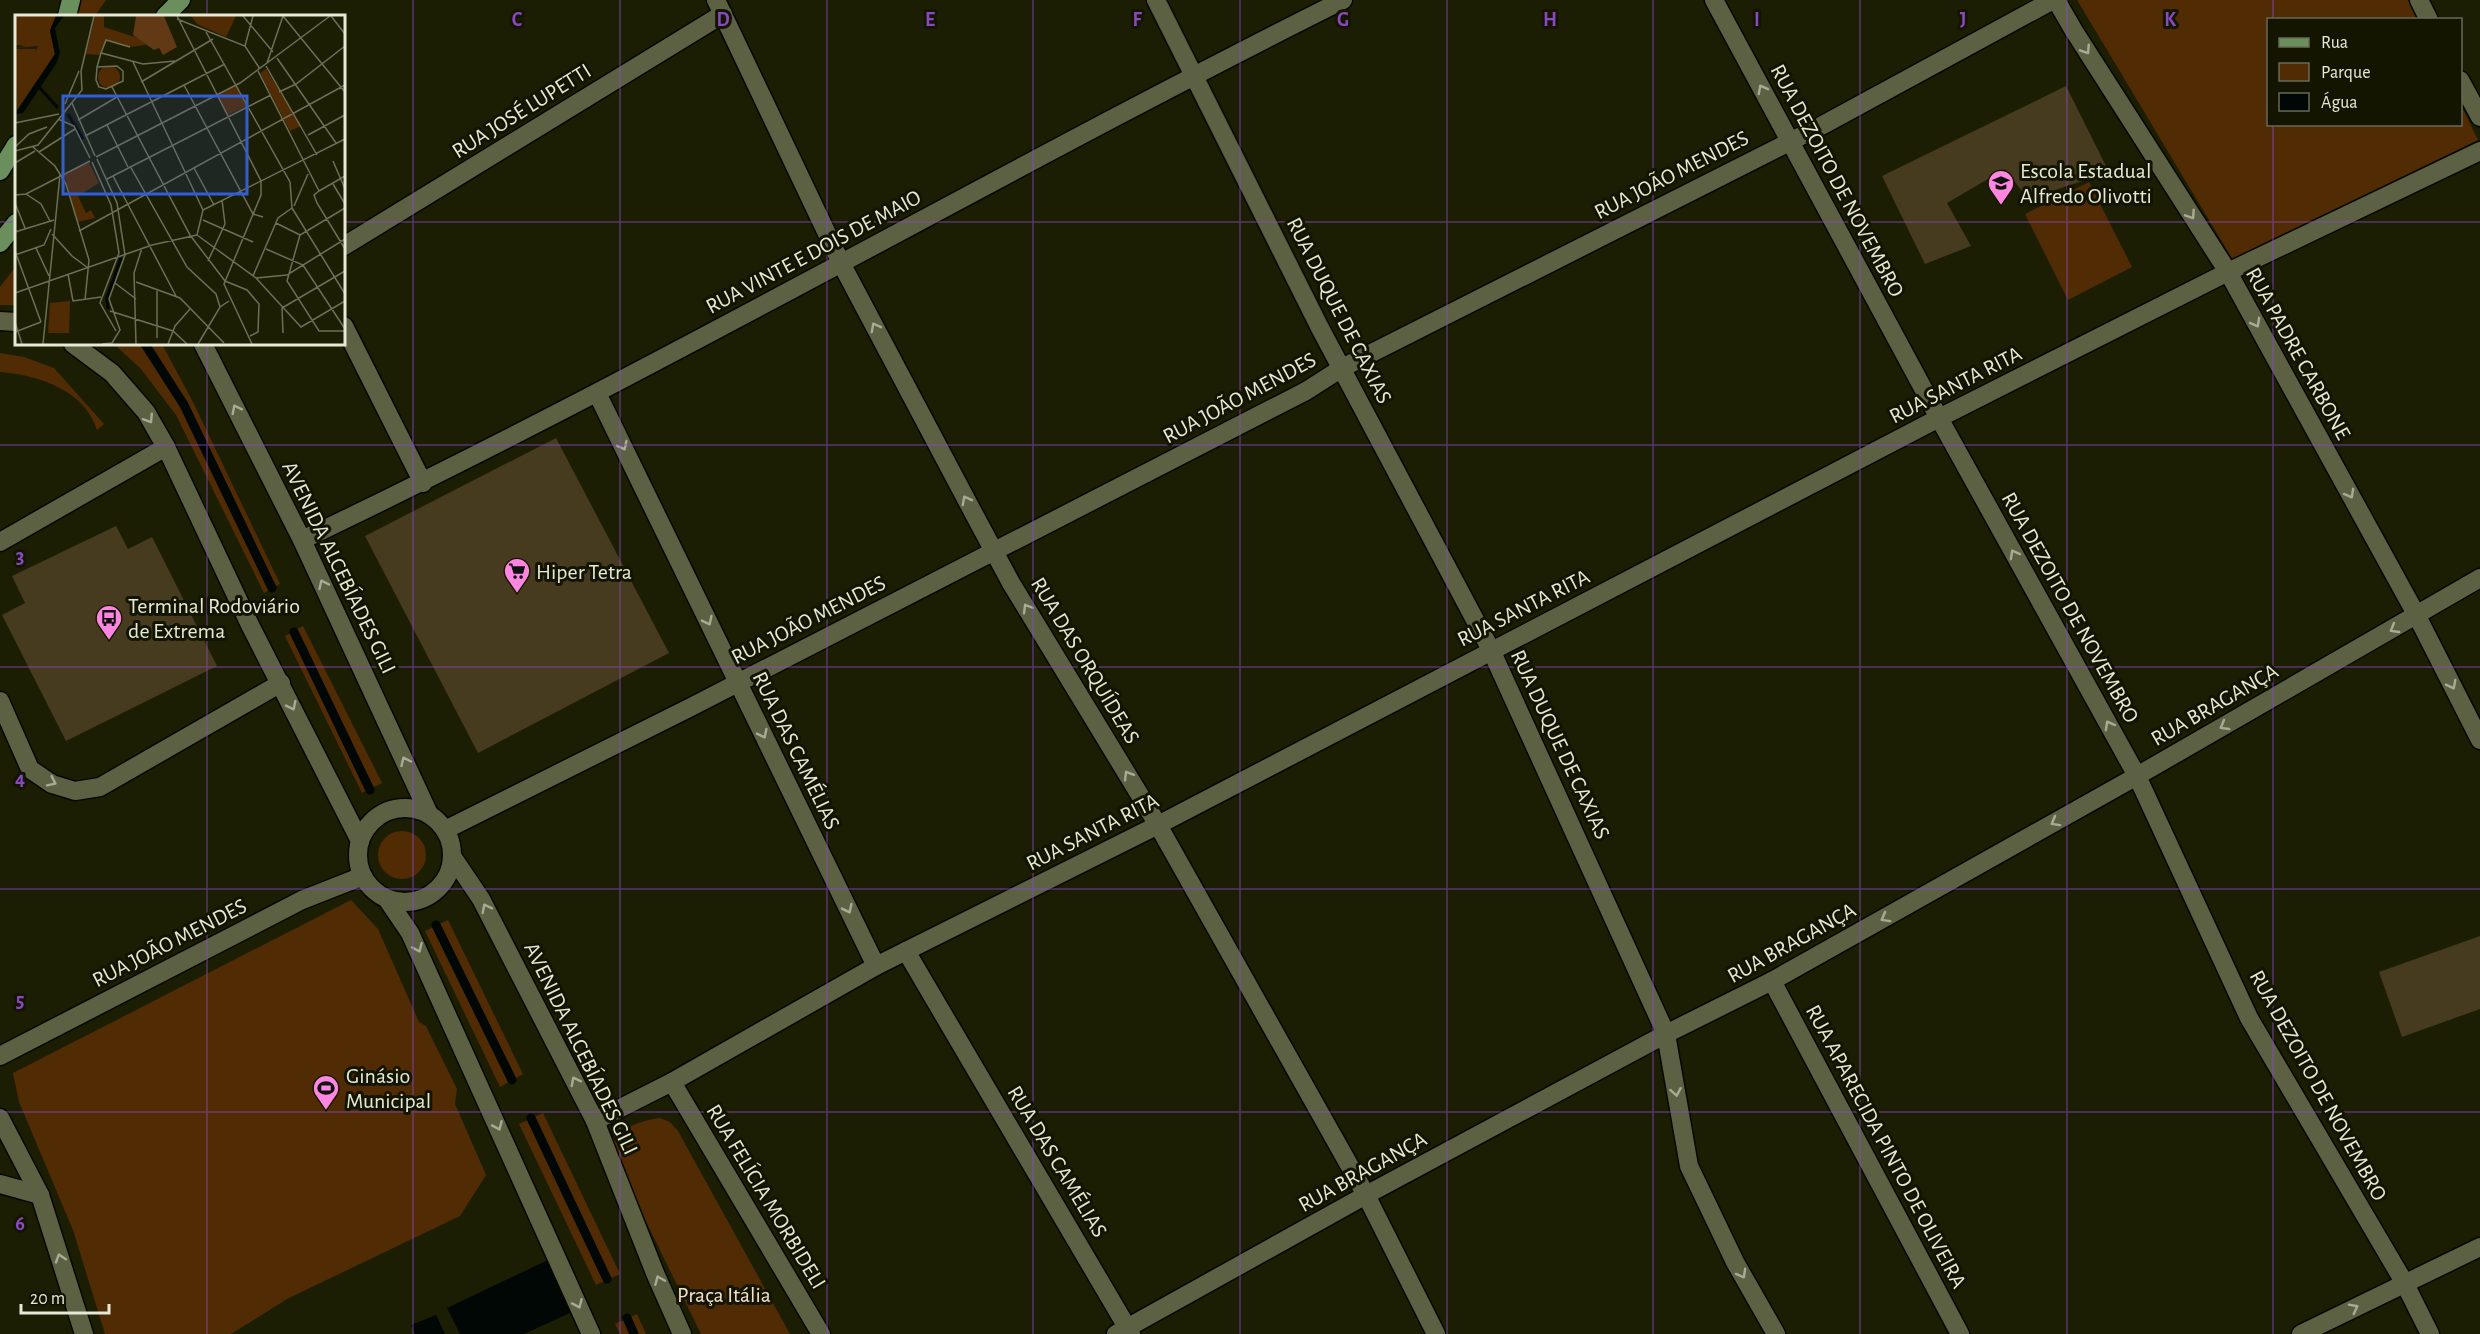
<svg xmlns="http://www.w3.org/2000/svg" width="2480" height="1334" font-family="'Alegreya Sans',sans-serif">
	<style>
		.green { fill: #512b03 }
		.water { fill: #000704 }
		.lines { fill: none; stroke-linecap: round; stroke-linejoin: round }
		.stream { stroke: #000704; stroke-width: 9 }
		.building { fill: #463a1f }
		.service-casing { stroke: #070800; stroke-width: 21 }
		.minor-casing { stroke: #070800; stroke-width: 21 }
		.tertiary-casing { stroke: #070800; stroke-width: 21 }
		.primary-casing { stroke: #070800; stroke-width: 21 }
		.service { stroke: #5d6144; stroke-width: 18 }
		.minor { stroke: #5d6144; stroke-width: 18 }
		.tertiary { stroke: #5d6144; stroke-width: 18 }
		.primary { stroke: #6b8e5d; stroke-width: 18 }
		.oneway { stroke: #a8ac95 }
		.grid { fill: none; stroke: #8b48c3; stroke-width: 1.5; stroke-opacity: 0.55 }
		.labels { text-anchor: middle; stroke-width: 6; stroke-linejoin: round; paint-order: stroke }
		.street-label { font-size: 22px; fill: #e6e9d8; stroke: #131500 }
		.poi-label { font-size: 22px; fill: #e6e9d8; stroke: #131500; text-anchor: start }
		.park-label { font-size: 22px; fill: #f4dfcf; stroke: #131500 }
		.inset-river { fill: none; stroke: #000704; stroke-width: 3 }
		.inset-road { fill: none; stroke: #6d6f58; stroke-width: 1.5 }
		.view { fill: #315ed8; fill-opacity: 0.15; stroke: #315ed8; stroke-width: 3 }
		.inset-edge { fill: none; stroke: #e6e9d8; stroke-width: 3 }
		.grid-label { font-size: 20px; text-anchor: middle; font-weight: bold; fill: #8b48c3; stroke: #131500; stroke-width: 6; stroke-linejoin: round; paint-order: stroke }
	</style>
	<rect width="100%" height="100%" fill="#1c1e03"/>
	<g class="green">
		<polygon points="81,0 106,0 95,16 77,16"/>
		<polygon points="2077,0 2408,0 2418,19 2268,20 2268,124 2460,124 2461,105 2478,140 2233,260"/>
		<polygon points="2089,182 2132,267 2068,300 2025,214"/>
		<polygon points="16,266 16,305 0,305 0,287"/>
		<polygon points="114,344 162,344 193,402 280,584 264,593 176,415 141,369"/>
		<path d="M0,353L24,357L54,368L104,424L97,430C85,390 38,375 0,372Z"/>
		<polygon points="303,626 382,783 362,793 285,636"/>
		<circle cx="402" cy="855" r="24"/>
		<polygon points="351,900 378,929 419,1022 426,1026 457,1089 455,1104 486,1175 460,1216 287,1299 231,1334 105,1334 73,1230 19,1102 13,1073"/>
		<polygon points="448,920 523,1074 500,1087 425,931"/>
		<polygon points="543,1113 620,1274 596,1285 519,1124"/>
		<path d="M660,1118L670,1122L678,1131L790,1334H701L615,1158C614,1152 612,1145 615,1139C623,1126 647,1119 660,1118Z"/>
		<polygon points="637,1314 646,1334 620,1334 615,1324"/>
	</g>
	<g class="water">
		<polygon points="548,1260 572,1312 524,1334 460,1334 447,1308"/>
		<polygon points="436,1315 445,1334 415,1334 411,1325"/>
	</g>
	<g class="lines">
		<g class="stream">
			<polyline points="145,344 184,405 272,588"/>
			<polyline points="294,632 370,790"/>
			<polyline points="436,925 512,1080"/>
			<polyline points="531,1118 607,1279"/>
			<polyline points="627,1318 634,1334"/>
		</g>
	</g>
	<g class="building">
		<polygon points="2066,86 2109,172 2028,199 2005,169 1947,203 1971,246 1925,264 1882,176"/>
		<polygon points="556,438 669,653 478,753 365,536"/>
		<polygon points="116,526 128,549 152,537 217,666 66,741 2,615 25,603 12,576"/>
		<polygon points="2480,936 2480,1009 2402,1037 2379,972"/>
	</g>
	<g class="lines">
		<g class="service-casing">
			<polyline id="service" points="0,701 30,769 52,784 75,791 100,787 281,683"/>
		</g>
		<g class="minor-casing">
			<g id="minor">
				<polyline points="716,0 841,263 975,516 1011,583 1158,825 1366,1195 1436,1334"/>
				<polyline points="1156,0 1320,328 1491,650 1666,1034 1689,1166 1735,1262 1776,1334"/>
				<polyline points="1714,0 1939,418 2137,776 2249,1018 2404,1282 2430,1334"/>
				<polyline points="2056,0 2074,31 2228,272 2417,616 2480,740"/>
				<polyline points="2419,0 2429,20"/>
				<polyline points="2460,80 2480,117"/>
				<polyline points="344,246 723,14"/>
				<polyline points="344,326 423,483"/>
				<polyline points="597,393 876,966"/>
				<path d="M302,540C655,372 993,175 1343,0"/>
				<polyline points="906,951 1131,1334"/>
				<polyline points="1772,981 1960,1334"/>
				<polyline points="672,1082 821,1334"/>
				<polyline points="0,1118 40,1195 84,1334"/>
				<polyline points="595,1121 672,1082 876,966 1158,825 1939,418 2228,272 2480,151"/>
				<polyline points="1116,1334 1366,1195 1666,1034 1772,981 2137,776 2480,578"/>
				<polyline points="2301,1334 2480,1247"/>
			</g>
		</g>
		<g class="tertiary-casing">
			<g id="tertiary">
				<polyline points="0,321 16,322"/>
				<polyline points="73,344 112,373 146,412 166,447 250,625 360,841"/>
				<polyline points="203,344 302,540 429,814"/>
				<polyline points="0,542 166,447"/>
				<circle cx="405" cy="855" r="47"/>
				<polyline points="445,830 691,707 1306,391 1342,368 1821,126 2053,0"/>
				<polyline points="452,856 481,899 595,1121 655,1273 682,1334"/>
				<polyline points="387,899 410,933 591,1334"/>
				<polyline points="0,1056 302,900 363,876"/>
				<polyline points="0,1184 40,1195"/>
			</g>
		</g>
		<g class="primary-casing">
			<g id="primary">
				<polyline points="67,16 71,0"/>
				<polyline points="165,16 181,0"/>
				<polyline points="0,171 16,145"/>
				<polyline points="0,243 16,223"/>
			</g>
		</g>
		<use href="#service" class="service"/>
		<use href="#minor" class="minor"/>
		<use href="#tertiary" class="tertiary"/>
		<use href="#primary" class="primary"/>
	</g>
	<defs><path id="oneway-chevron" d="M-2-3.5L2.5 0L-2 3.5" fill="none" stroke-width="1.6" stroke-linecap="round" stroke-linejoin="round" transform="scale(1.5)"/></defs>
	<g class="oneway">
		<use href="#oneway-chevron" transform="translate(2086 50) rotate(57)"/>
		<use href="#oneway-chevron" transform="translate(1762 89) rotate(-118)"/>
		<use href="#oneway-chevron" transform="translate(2191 215) rotate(57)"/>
		<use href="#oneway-chevron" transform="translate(2256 323) rotate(61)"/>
		<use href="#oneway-chevron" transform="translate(875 327) rotate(-118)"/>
		<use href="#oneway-chevron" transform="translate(236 409) rotate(-117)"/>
		<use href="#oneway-chevron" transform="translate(149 419) rotate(58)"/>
		<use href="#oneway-chevron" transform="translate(623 446) rotate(64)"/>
		<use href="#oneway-chevron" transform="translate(2350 494) rotate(61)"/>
		<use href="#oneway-chevron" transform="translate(966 500) rotate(-118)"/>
		<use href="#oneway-chevron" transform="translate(2014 554) rotate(-119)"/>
		<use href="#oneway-chevron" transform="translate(323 584) rotate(-115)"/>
		<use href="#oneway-chevron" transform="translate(1027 608) rotate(-121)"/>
		<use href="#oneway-chevron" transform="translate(708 621) rotate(64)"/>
		<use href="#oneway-chevron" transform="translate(2394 629) rotate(150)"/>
		<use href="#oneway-chevron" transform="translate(2452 685) rotate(63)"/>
		<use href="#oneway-chevron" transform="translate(292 706) rotate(64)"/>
		<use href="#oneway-chevron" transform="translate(2109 725) rotate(-119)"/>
		<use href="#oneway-chevron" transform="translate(2224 726) rotate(150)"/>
		<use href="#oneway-chevron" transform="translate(763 734) rotate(64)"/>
		<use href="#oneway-chevron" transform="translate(405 761) rotate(-115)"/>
		<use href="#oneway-chevron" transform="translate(1128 775) rotate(-121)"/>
		<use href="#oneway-chevron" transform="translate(52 782) rotate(26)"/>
		<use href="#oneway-chevron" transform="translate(2055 822) rotate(151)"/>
		<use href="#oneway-chevron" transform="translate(486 908) rotate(-117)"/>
		<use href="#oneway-chevron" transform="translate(848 909) rotate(64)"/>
		<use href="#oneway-chevron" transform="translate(1885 918) rotate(151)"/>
		<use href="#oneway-chevron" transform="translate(418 948) rotate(66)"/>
		<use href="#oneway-chevron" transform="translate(575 1081) rotate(-117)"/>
		<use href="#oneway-chevron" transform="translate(1676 1092) rotate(80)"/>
		<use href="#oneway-chevron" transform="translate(498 1126) rotate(66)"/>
		<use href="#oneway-chevron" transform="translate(60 1258) rotate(-108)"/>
		<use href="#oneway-chevron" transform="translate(1742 1274) rotate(61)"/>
		<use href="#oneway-chevron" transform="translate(659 1280) rotate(-113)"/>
		<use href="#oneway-chevron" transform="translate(578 1304) rotate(66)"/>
		<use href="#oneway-chevron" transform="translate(2354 1308) rotate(-27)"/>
	</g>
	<path class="grid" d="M207,0V16M413,0V1334M620,0V1334M827,0V1334M1033,0V1334M1240,0V1334M1447,0V1334M1653,0V1334M1860,0V1334M2067,0V1334M2273,0V20M2273,124V1334M0,222H16M344,222H2480M207,344V1334M0,445H2480M0,667H2480M0,889H2480M0,1112H2480"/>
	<defs>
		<g id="school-pin" transform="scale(1.35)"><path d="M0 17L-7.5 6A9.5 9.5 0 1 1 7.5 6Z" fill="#fe85e0" stroke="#131500"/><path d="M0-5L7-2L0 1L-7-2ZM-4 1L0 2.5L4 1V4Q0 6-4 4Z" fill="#111"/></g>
		<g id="supermarket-pin" transform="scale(1.35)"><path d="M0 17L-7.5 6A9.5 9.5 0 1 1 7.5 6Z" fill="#fe85e0" stroke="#131500"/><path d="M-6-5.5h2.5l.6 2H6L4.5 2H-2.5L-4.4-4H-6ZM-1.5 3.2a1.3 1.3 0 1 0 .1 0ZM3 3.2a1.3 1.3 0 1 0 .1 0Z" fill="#111"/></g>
		<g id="bus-pin" transform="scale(1.35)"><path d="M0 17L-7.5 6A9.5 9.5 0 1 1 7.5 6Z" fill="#fe85e0" stroke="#131500"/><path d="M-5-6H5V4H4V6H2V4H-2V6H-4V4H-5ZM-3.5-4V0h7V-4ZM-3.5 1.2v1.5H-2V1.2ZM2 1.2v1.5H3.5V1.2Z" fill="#111"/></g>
		<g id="stadium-pin" transform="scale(1.35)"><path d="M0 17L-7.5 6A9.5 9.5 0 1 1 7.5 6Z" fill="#fe85e0" stroke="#131500"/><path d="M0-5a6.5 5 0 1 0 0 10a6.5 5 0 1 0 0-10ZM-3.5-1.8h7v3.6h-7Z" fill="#111"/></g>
	</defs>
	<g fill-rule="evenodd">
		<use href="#school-pin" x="2001" y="183"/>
		<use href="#supermarket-pin" x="517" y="571"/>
		<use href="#bus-pin" x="109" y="618"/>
		<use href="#stadium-pin" x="326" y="1088"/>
	</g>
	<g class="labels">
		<g class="street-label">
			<text transform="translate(521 110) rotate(-32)" y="8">RUA JOSÉ LUPETTI</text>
			<text transform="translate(1671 174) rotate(-27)" y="8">RUA JOÃO MENDES</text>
			<text transform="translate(1838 180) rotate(62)" y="8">RUA DEZOITO DE NOVEMBRO</text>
			<text transform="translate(813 251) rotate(-28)" y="8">RUA VINTE E DOIS DE MAIO</text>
			<text transform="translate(1340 310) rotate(63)" y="8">RUA DUQUE DE CAXIAS</text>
			<text transform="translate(2299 353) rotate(61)" y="8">RUA PADRE CARBONE</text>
			<text transform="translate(1955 384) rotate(-27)" y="8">RUA SANTA RITA</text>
			<text transform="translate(1239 397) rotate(-28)" y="8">RUA JOÃO MENDES</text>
			<text transform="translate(340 567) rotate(64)" y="8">AVENIDA ALCEBÍADES GILI</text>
			<text transform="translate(1523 607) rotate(-27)" y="8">RUA SANTA RITA</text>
			<text transform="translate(2071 607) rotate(61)" y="8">RUA DEZOITO DE NOVEMBRO</text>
			<text transform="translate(808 619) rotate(-27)" y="8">RUA JOÃO MENDES</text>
			<text transform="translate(1086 660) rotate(59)" y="8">RUA DAS ORQUÍDEAS</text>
			<text transform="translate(2214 704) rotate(-30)" y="8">RUA BRAGANÇA</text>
			<text transform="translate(1561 744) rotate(65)" y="8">RUA DUQUE DE CAXIAS</text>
			<text transform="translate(797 750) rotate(64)" y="8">RUA DAS CAMÉLIAS</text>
			<text transform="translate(1092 831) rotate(-27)" y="8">RUA SANTA RITA</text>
			<text transform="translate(169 942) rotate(-27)" y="8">RUA JOÃO MENDES</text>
			<text transform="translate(1791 942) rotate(-29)" y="8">RUA BRAGANÇA</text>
			<text transform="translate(582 1048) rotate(64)" y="8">AVENIDA ALCEBÍADES GILI</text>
			<text transform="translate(2319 1085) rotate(61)" y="8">RUA DEZOITO DE NOVEMBRO</text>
			<text transform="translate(1887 1146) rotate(62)" y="8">RUA APARECIDA PINTO DE OLIVEIRA</text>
			<text transform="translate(1058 1161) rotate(59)" y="8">RUA DAS CAMÉLIAS</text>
			<text transform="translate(1362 1171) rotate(-29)" y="8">RUA BRAGANÇA</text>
			<text transform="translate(767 1196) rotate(59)" y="8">RUA FELÍCIA MORBIDELI</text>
		</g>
		<g class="poi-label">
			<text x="2020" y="178">Escola Estadual<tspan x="2020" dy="25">Alfredo Olivotti</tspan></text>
			<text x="536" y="579">Hiper Tetra</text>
			<text x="128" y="613">Terminal Rodoviário<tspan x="128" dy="25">de Extrema</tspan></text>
			<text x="346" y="1083">Ginásio<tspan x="346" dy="25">Municipal</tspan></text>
		</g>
		<g class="park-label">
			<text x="724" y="1302">Praça Itália</text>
		</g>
	</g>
	<g transform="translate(15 15)">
		<rect width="330" height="330" fill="#1c1e03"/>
		<path d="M0,1H41L35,17L40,39L2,95L0,34H21L20,38L23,31L0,33L11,31L0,30ZM80,1H89V12L126,24L131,30L115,32L92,25L85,40L71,39ZM176,1H221L211,22L182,9ZM83 62a11 11 0 1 1 22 0a11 11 0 1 1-22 0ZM251,54L286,111L275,116L245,58ZM221,71L232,91L213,100L202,81ZM74,147L84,168L63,181L71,198L76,195L80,203L63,207L49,160ZM55,286L54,318H33L35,288Z" fill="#512b03"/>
		<path d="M121,1H149L162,32L148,40L144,33L139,35L118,20Z" fill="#613914"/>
		<path d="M41,1H49L40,13L45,38L41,49L8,98L0,99L40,39L35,15Z" fill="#000704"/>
		<path class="inset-river" d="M23,71L43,93M53,99L68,124M93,294L92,283L106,243"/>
		<path class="inset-road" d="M162,1L246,166V180L209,269L237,329M228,1L258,37M268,1L330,77M316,1L330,19M162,4L230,31L245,54M191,17L275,167L277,193M230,31L238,1M86,38L91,25L115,32M262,43L321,128M118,47L188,195L182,220M252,48L268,1M251,51L302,140M82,52L102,51L108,56V66L91,74L84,72L81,65L82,52L86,38L128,49L160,46M243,56L304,176M126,67L198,24M169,70L238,199L248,202M97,72L175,220L210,266M264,77L281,69L330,31M57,88L80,141M50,89L64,56M43,104L59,111L75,143M63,105L102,82M0,108L44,99M92,110L113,152M293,120L330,100M70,121L210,49M0,132L14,119L32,112M18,132L40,151L51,169L74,245L70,285M0,136L23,130L67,75L66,56L79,1M24,137L60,114M81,142L225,68L315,1M82,144L102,188L110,240L94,284L105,315L97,328L87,329M318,146L330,174M77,147L96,190L104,238L85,288L101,316M0,148L20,136M115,151L172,252L201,279L205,292M179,153L199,190M98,161L161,281M92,164L256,80M318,169L330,189M304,176L299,180L302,188L330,234M304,176L330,161M11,179L26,189L35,206M0,180L11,179L75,146M0,188L10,213M279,191L293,159M277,193L330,279M330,193L285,220L272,266L304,316H330M188,195L330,124M188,205L238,227M261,208L285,220M64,216L330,70M0,217L39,205M37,219L57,241L73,253M182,220L241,263L286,312L330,286M21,233L34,261M251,234L288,250L330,314M0,236L26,307M0,240L29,230L36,214M193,246L210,209L207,185M53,259L58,286L86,282M238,261L263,203L277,193M241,263L272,260L330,224M210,266L232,275L244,289L243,317L235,321M121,267L165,283L209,328M100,268L121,284M142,276V323M0,278L137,230L182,220M95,296L158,316L172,329M0,307L7,329M0,317L26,307M268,318L267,293L330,256M28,329L45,160M121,329L119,258L127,233M153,329L160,311L175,294M183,329L205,292L214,286"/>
		<path class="view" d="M48,81H232V179H48Z"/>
		<rect width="330" height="330" class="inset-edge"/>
	</g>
	<g class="grid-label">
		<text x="517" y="26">C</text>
		<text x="723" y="26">D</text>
		<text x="930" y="26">E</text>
		<text x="1137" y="26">F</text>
		<text x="1343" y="26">G</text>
		<text x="1550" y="26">H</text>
		<text x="1757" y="26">I</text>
		<text x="1963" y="26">J</text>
		<text x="2170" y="26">K</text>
		<text x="20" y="563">3</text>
		<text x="20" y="785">4</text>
		<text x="20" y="1007">5</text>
		<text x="20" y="1230">6</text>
	</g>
	<rect x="2267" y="18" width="195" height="108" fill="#131500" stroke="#676a56" stroke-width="1.5"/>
	<rect x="2279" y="38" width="30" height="9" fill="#6b8e5d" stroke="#676a56" stroke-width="1.5"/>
	<text x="2321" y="48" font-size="18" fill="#e6e9d8">Rua</text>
	<rect x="2279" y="63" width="30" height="18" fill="#512b03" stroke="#676a56" stroke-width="1.5"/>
	<text x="2321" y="78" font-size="18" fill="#e6e9d8">Parque</text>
	<rect x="2279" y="93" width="30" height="18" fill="#000704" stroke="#676a56" stroke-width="1.5"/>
	<text x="2321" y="108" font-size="18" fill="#e6e9d8">Água</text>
	<path d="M21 1304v9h88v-9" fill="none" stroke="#e6e9d8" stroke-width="3"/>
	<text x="30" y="1304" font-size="18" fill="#e6e9d8" stroke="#131500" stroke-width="4.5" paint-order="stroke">20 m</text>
</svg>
